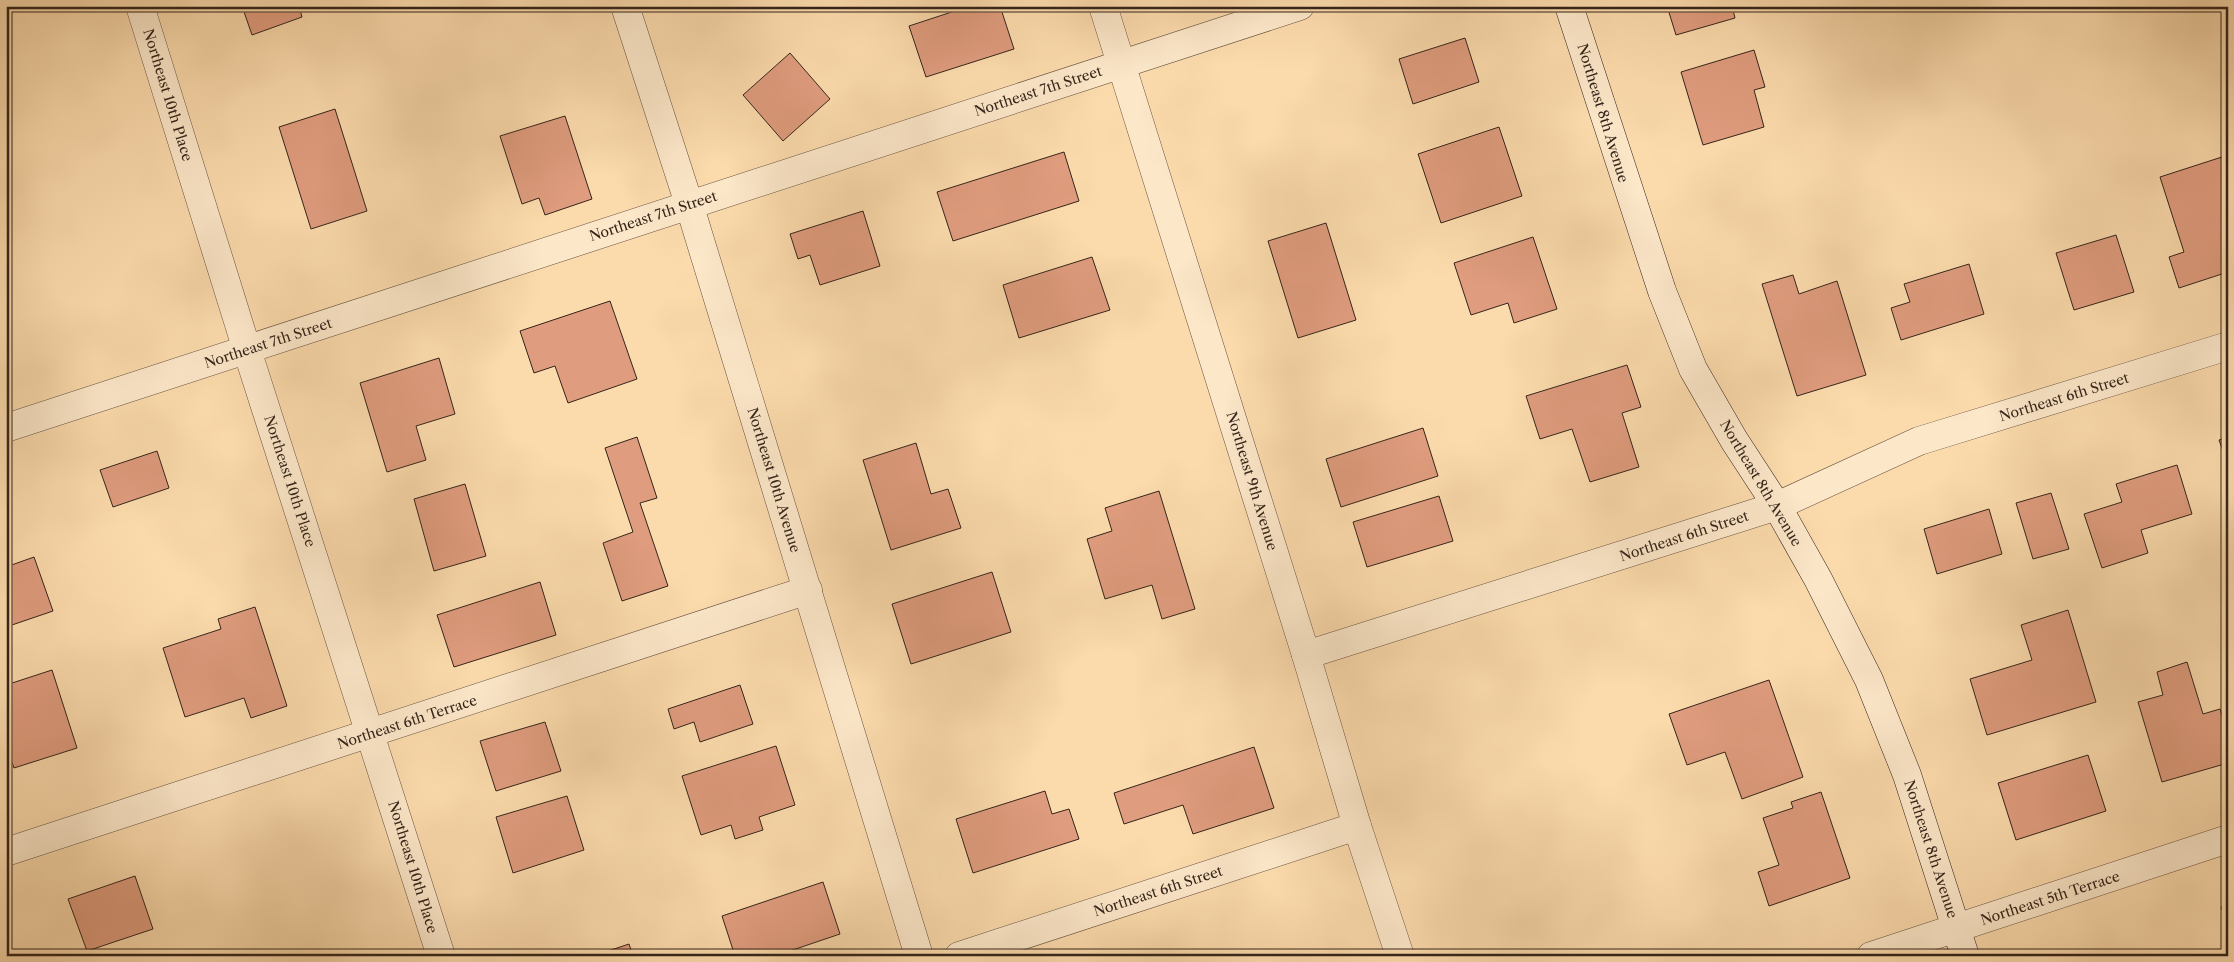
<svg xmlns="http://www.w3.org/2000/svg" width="2234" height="962" font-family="'Libre Caslon Text',serif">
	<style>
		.building { fill: #df9c7e; stroke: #34251b }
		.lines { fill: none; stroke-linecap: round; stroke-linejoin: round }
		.street-casing { stroke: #66523f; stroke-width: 29 }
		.secondary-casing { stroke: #34251b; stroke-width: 29 }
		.street { stroke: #fce7c9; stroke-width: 28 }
		.secondary { stroke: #fce7c9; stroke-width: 28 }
		.labels { text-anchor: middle; stroke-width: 4; stroke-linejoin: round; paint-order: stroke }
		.street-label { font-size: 14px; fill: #34251b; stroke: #fce7c9 }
	</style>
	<rect width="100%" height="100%" fill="#fbdaac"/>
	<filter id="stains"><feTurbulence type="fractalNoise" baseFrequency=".004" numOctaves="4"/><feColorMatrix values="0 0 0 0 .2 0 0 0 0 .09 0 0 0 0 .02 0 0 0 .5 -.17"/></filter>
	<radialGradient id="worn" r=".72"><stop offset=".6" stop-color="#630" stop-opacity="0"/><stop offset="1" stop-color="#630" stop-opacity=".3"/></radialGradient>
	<g class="building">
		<polygon points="242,6 299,6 302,17 252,35"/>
		<polygon points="970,6 1000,6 1014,49 926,77 909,26"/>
		<polygon points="1667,6 1732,6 1735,18 1676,35"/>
		<polygon points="1465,38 1479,82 1413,104 1399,59"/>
		<polygon points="1754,50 1765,87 1754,90 1764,127 1703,145 1681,72"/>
		<polygon points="790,53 830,99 783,141 743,95"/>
		<polygon points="335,109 367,211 311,229 279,127"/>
		<polygon points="565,116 592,199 545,215 539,198 522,204 500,136"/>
		<polygon points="1499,127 1522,196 1441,223 1418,154"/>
		<polygon points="1064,152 1079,201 953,241 937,192"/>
		<polygon points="2225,156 2228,165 2228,260 2226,261 2228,272 2179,288 2169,257 2184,252 2160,177"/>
		<polygon points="863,211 880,266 820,285 810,255 798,259 790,234"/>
		<polygon points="1326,223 1356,320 1298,338 1268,241"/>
		<polygon points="2116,235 2134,292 2074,310 2056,253"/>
		<polygon points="1533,237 1557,309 1514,323 1508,303 1471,315 1454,263"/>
		<polygon points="1092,257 1110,310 1019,338 1003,285"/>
		<polygon points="1969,264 1984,314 1901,340 1891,308 1910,302 1904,284"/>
		<polygon points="1793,275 1799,294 1837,281 1866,375 1797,396 1762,284"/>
		<polygon points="610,301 637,379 568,403 555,366 534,373 520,331"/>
		<polygon points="439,358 455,414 416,426 426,460 387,472 360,383"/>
		<polygon points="1627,365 1641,407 1622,413 1639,467 1590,482 1572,429 1540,439 1526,396"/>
		<polygon points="1423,428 1438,476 1341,507 1326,459"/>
		<polygon points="637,437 657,498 640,503 668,586 622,601 603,543 633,532 605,448"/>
		<polygon points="2228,437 2228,465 2219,440"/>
		<polygon points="916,443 931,494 948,489 961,528 891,550 863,460"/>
		<polygon points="157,451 169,488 113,507 100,470"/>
		<polygon points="2177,465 2192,514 2141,530 2148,553 2102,568 2084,514 2122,502 2116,484"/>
		<polygon points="465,484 486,556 434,571 414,499"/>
		<polygon points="1159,491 1195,609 1162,619 1152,585 1105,599 1087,539 1112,531 1105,508"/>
		<polygon points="2051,493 2069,549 2033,559 2016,503"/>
		<polygon points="1439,496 1453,541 1367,567 1353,522"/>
		<polygon points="1989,509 2002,554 1937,574 1924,529"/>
		<polygon points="34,557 53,611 6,627 6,567"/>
		<polygon points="992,572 1011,632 911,664 892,604"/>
		<polygon points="540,582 556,635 454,667 437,615"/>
		<polygon points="255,607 287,706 251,718 244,698 185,717 163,648 221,629 218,619"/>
		<polygon points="2068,610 2096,702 1987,735 1970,679 2032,660 2021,625"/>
		<polygon points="2187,662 2203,714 2220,709 2228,734 2228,763 2162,782 2138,702 2163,695 2157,672"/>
		<polygon points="52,670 77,748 14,768 6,745 6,685"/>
		<polygon points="1769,680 1803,777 1742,799 1725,752 1687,765 1669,714"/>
		<polygon points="740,685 753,724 700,742 694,722 674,729 668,709"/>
		<polygon points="545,722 561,771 496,791 480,741"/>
		<polygon points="776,746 795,805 759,817 763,830 735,839 731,825 701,835 682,776"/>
		<polygon points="1254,747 1274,808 1193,834 1183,805 1124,824 1114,793"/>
		<polygon points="2088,755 2106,811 2016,840 1998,783"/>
		<polygon points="1045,791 1052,814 1069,809 1079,839 973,873 956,819"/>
		<polygon points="1821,792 1850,878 1769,906 1758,872 1779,865 1763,818 1793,808 1791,802"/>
		<polygon points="567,796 584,850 513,873 496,817"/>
		<polygon points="135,876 153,929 87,951 68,899"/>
		<polygon points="823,882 840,934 775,956 735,956 722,916"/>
		<polygon points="2228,904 2228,926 2221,907"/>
		<polygon points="629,944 633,956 593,956"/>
	</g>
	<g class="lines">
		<g class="street-casing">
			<g id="street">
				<polyline points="140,6 247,350 441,956"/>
				<polyline points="625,6 689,204 919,956"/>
				<polyline points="1103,6 1306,655 1357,826 1400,956"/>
				<polyline points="6,428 1300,6"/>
				<polyline points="1306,655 1777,506 1919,441 2228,346"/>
				<polyline points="6,852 808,590"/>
				<polyline points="959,956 1357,826"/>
				<polyline points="1871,956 2228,839"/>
			</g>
		</g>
		<g class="secondary-casing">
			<polyline id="secondary" points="1569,6 1662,291 1693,369 1734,440 1777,506 1818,579 1869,680 1907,775 1965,956"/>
		</g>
		<use href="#street" class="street"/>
		<use href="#secondary" class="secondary"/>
	</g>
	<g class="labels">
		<g class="street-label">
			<text transform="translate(1038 91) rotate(-18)" y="5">Northeast 7th Street</text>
			<text transform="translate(168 95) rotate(73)" y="5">Northeast 10th Place</text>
			<text transform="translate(1603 113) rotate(73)" y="5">Northeast 8th Avenue</text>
			<text transform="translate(653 216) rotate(-18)" y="5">Northeast 7th Street</text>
			<text transform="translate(268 343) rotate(-18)" y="5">Northeast 7th Street</text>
			<text transform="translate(2064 397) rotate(-17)" y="5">Northeast 6th Street</text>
			<text transform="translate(774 480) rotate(73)" y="5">Northeast 10th Avenue</text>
			<text transform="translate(290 481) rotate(72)" y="5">Northeast 10th Place</text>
			<text transform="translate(1252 481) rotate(73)" y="5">Northeast 9th Avenue</text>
			<text transform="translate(1761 483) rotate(59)" y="5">Northeast 8th Avenue</text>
			<text transform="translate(1684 536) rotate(-18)" y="5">Northeast 6th Street</text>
			<text transform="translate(407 722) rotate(-18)" y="5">Northeast 6th Terrace</text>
			<text transform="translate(1931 849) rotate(72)" y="5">Northeast 8th Avenue</text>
			<text transform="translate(413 867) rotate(73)" y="5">Northeast 10th Place</text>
			<text transform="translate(1158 891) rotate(-18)" y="5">Northeast 6th Street</text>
			<text transform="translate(2050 898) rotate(-18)" y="5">Northeast 5th Terrace</text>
		</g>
	</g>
	<rect width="2234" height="962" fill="none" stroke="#fbdaac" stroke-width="25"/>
	<rect x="8" y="8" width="2219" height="947" fill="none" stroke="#34251b" stroke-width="2.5"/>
	<rect x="12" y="12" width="2209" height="937" fill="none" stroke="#34251b"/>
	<rect width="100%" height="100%" filter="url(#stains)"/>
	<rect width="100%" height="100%" fill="url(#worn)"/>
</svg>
